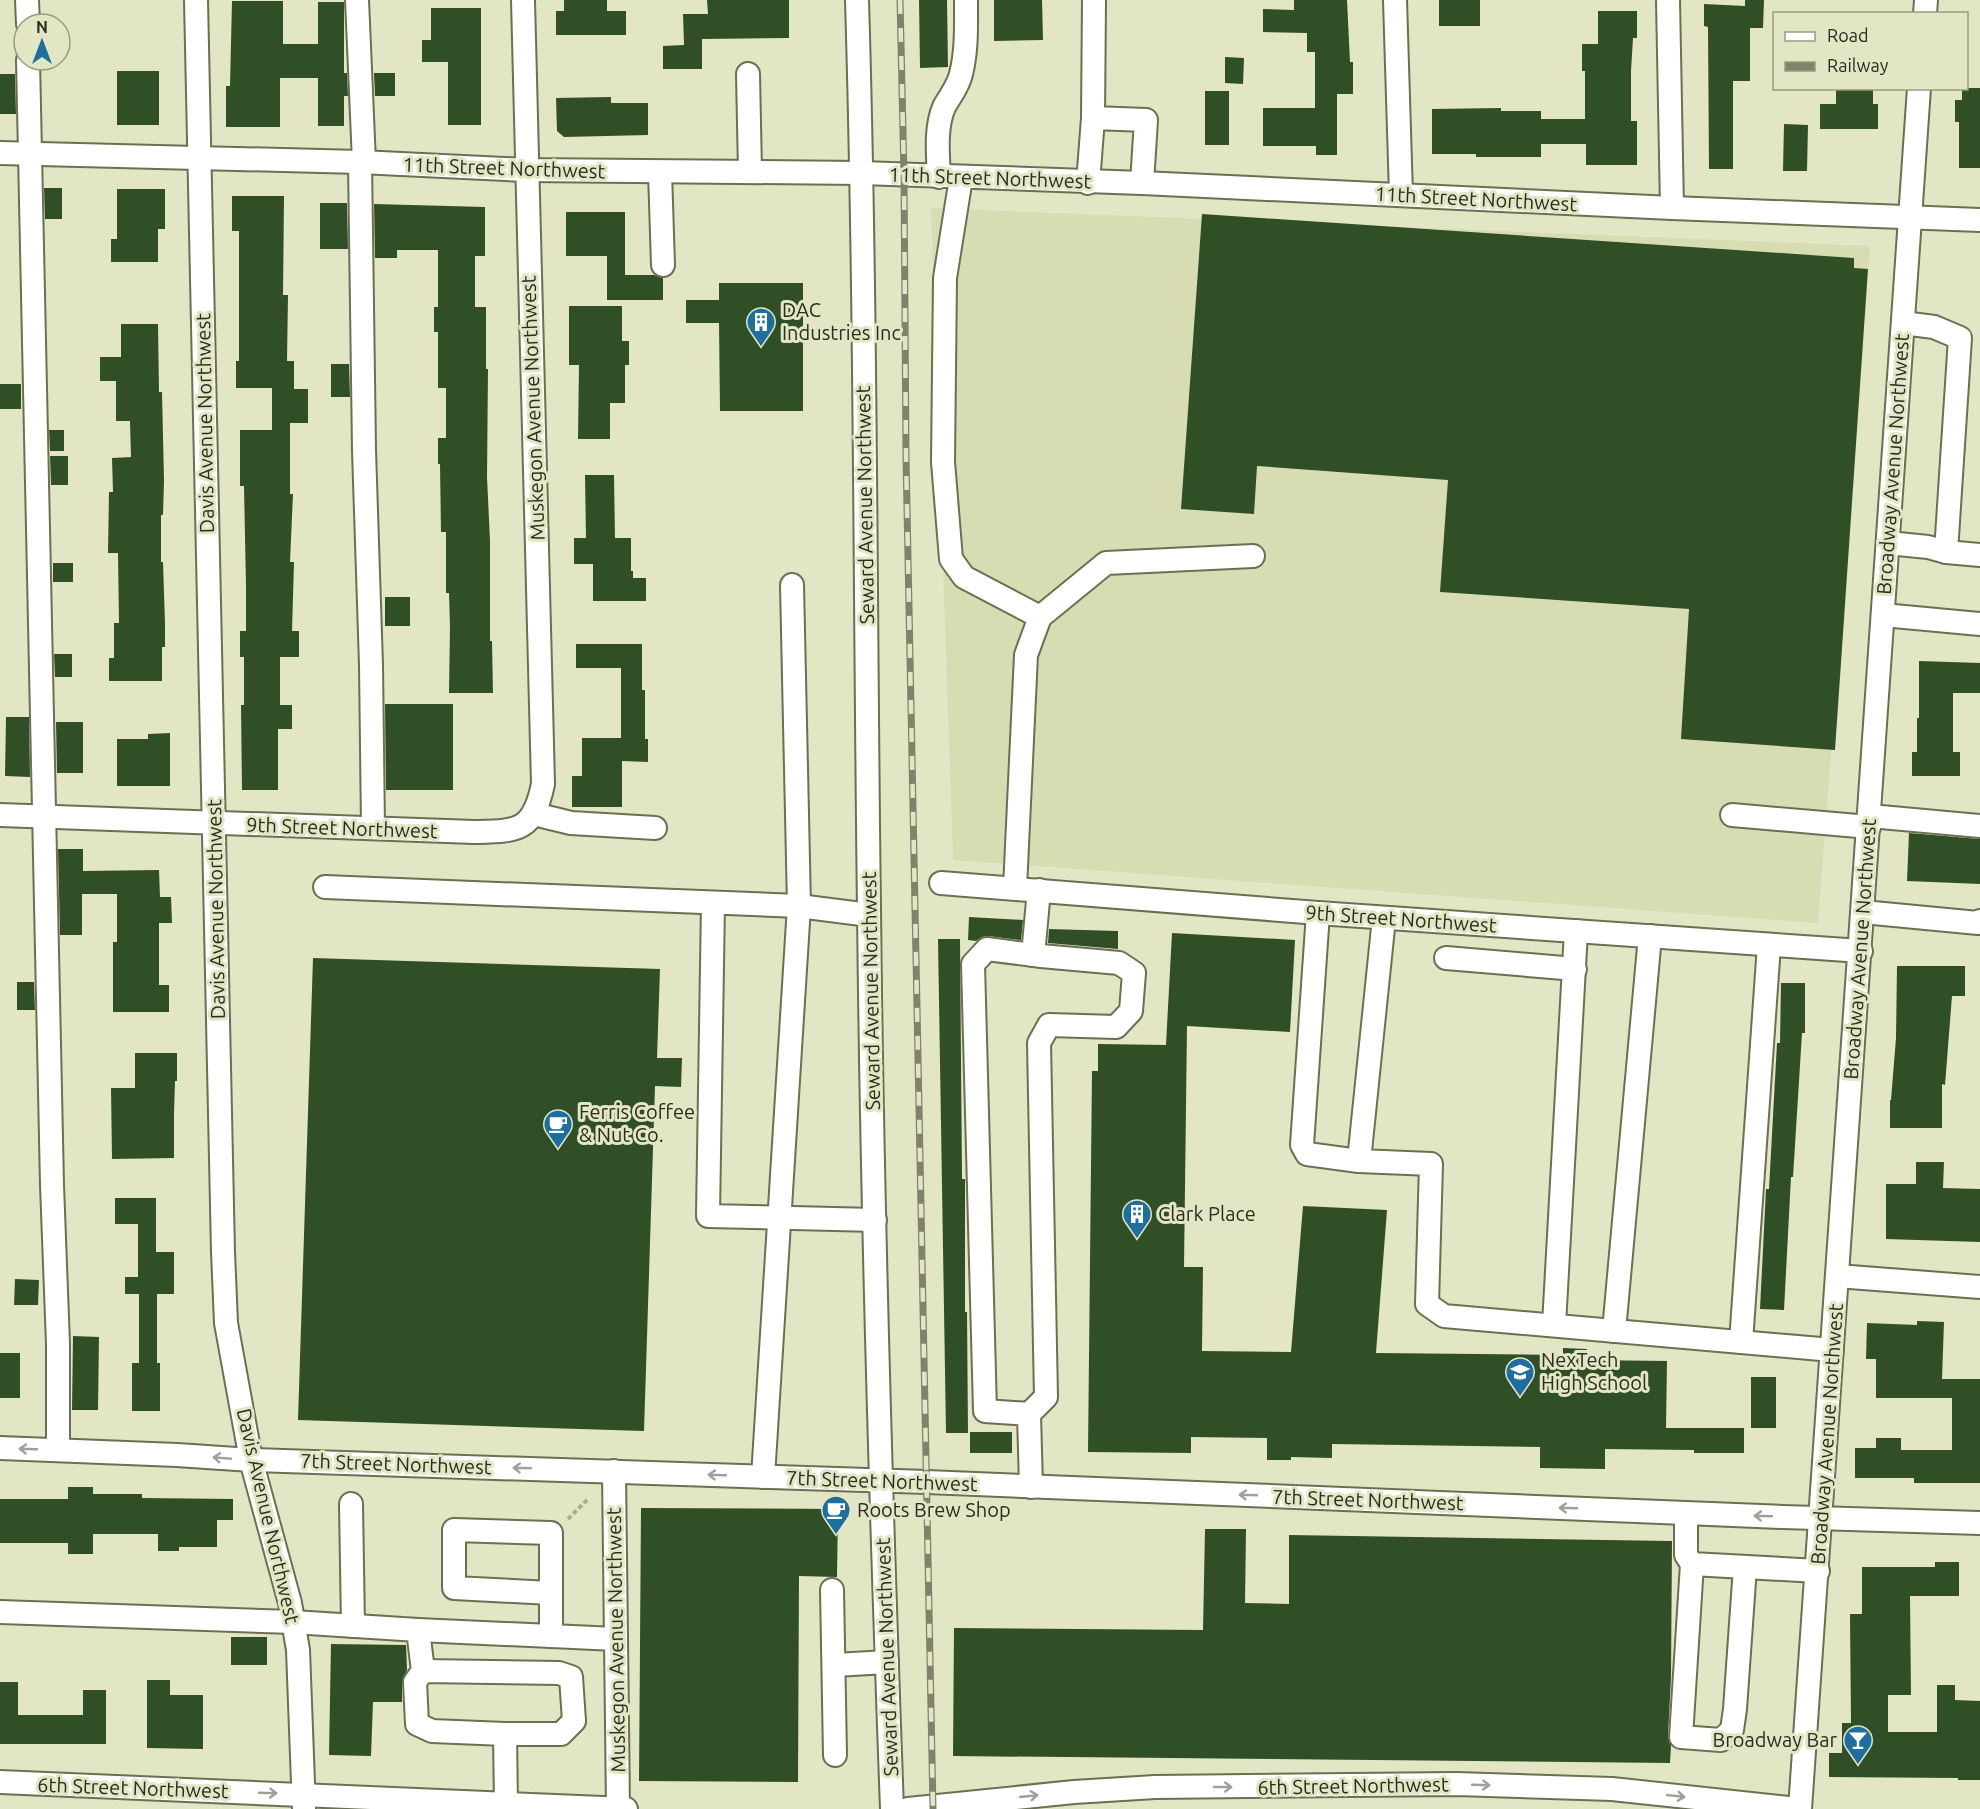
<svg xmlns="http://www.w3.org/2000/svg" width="1980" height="1809" font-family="Ubuntu,sans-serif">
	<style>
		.built { fill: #d8dcb2 }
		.building { fill: #314f27 }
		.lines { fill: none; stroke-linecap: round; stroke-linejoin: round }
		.minor-casing { stroke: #6c6f51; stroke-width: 26 }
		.path { stroke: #aaad92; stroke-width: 4; stroke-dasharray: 4.5 3; stroke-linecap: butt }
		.minor { stroke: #fff; stroke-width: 22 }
		.rail-casing { stroke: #80836c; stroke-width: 7 }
		.rail { stroke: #e2e6c4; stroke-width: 4.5; stroke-dasharray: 14; stroke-linecap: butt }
		.oneway { stroke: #a0a09b }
		.labels { text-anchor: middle; stroke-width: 6; stroke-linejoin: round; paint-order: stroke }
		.street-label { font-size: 20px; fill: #2c2d20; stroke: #e2e6c4 }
		.poi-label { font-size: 20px; fill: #2c2d20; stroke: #e2e6c4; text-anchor: start }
	</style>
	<rect width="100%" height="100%" fill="#e2e6c4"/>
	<polygon class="built" points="931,208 1870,246 1818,923 953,860"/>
	<g class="building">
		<polygon points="564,0 607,0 607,11 626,11 626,35 556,35 556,11 564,11"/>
		<polygon points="707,0 789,0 789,38 702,39 702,69 663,69 663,46 684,45 683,14 708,14"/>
		<polygon points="919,0 947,0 948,67 920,68"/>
		<polygon points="994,0 1042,0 1043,40 994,41"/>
		<polygon points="1294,0 1347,0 1350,62 1353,62 1353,94 1337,94 1337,155 1316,155 1316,146 1263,146 1263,108 1315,108 1315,52 1307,52 1307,33 1263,32 1263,9 1294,10"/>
		<rect x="1439" y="0" width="41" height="26"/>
		<polygon points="1745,0 1764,0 1763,28 1750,28 1750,81 1733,81 1733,169 1709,169 1708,27 1704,26 1704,4 1745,6"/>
		<polygon points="232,1 283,1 283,44 318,44 318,2 344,2 344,73 347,73 348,96 344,96 344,126 318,126 318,78 280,78 280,127 226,127 226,86 230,86"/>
		<polygon points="431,8 481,8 481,125 448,125 448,62 422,62 422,40 431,40"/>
		<polygon points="1598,11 1637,11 1637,38 1633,38 1631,71 1631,121 1637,121 1637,165 1586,165 1586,144 1541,144 1541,157 1476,157 1476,154 1432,154 1432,109 1501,108 1501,111 1541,111 1541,119 1585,119 1585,71 1582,71 1582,44 1598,44"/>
		<polygon points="1225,57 1244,58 1243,84 1225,83"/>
		<rect x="117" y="71" width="42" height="54"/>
		<polygon points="374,73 395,73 395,96 375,96"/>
		<polygon points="0,74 15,74 16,114 0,114"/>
		<polygon points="1836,88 1873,88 1873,104 1878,104 1878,129 1820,129 1820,104 1836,104"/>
		<polygon points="1962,88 1980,88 1980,168 1959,168 1959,122 1955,122 1955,100 1962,100"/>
		<rect x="1205" y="91" width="24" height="54"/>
		<polygon points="611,97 611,103 648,103 648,135 564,137 557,131 556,98"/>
		<polygon points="1784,124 1808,125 1807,171 1783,171"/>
		<polygon points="44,188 62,188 62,219 45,219"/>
		<polygon points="117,189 165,189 165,229 158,229 158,262 111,262 111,239 117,239"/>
		<polygon points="232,196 284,196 283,295 288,295 287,361 294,361 294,389 308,389 308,423 290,423 290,494 293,494 290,562 294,562 292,631 299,631 299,657 280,657 280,705 292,705 292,729 278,729 278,790 242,790 241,705 244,705 244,657 240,657 240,631 246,631 246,586 244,486 240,486 240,430 272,430 272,388 236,388 236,361 239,361 239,231 232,231"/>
		<polygon points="320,203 347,203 348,249 320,249"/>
		<polygon points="374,204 485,207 485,256 475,256 475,307 486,307 486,369 488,369 487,477 490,541 490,641 492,641 493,693 449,693 450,626 449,593 446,593 446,532 441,532 440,464 438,464 438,438 446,438 446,388 438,388 438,332 434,332 434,307 438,307 438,250 397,250 397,258 375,258"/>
		<polygon points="566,212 625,212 625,275 654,275 663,278 663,300 607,300 607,256 566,256"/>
		<polygon points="1202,214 1854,258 1854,268 1868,269 1835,750 1681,739 1689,609 1440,592 1448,480 1257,466 1254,514 1181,509"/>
		<polygon points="719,283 803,283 803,411 720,411 719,323 686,323 686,300 719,300"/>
		<polygon points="569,306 622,306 622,341 629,341 629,365 625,365 625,403 610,403 610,439 578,439 579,365 569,365"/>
		<polygon points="121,324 158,324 159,392 162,392 164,481 163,515 161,515 161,562 163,562 165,623 165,647 162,647 162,681 109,681 109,658 114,658 114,623 119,623 118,553 108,553 109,492 113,492 112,458 131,457 130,421 116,421 116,381 100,381 100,357 121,357"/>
		<polygon points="331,364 349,364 350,397 331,397"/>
		<rect x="0" y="384" width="21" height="25"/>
		<polygon points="49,430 64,430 64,451 50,451"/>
		<polygon points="50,456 68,456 68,485 51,485"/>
		<polygon points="585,475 614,475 615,538 631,538 631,571 633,571 633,578 646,578 646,601 593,601 593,564 574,564 574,538 586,538"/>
		<rect x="53" y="563" width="20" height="19"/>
		<rect x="385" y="597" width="25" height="29"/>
		<polygon points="576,644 642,644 642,690 645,690 645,739 648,739 648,762 622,761 622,807 572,807 572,776 582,776 582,738 621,738 621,668 576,668"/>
		<polygon points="54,654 72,654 72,677 55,677"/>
		<polygon points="1919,661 1980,663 1980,693 1953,693 1953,752 1960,752 1960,776 1912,776 1912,752 1917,752 1917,718 1919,718"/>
		<polygon points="385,704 453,704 453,790 386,790"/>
		<polygon points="6,717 29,717 30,777 5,776"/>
		<polygon points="56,722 83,722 83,773 57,773"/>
		<polygon points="170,733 170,786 117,786 117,739 148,739 148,734"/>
		<polygon points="1909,833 1980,839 1980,884 1907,881"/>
		<polygon points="58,849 83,849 83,871 159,870 160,897 171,897 172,923 159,923 159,985 169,985 169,1012 113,1012 113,942 117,942 117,894 82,894 82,935 60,935"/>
		<polygon points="969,917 1023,920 1021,940 988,936 982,937 976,941 968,940"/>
		<polygon points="1049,929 1118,931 1118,949 1048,943"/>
		<polygon points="1172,933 1295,940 1290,1032 1187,1026 1184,1267 1203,1267 1202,1351 1291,1352 1303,1206 1387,1210 1376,1353 1563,1355 1563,1348 1587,1349 1587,1360 1667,1361 1666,1428 1744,1428 1744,1453 1694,1453 1694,1450 1605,1449 1605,1469 1540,1468 1540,1447 1332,1444 1332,1458 1291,1457 1291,1460 1267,1460 1267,1438 1191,1437 1191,1453 1088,1452 1092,1071 1098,1071 1098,1044 1166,1045"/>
		<polygon points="938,939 960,939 962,1179 965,1179 965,1312 967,1312 968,1433 946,1433"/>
		<polygon points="313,958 660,969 657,1058 682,1058 681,1087 655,1086 644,1431 298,1420"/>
		<polygon points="1897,966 1965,966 1965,996 1952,996 1945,1085 1942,1084 1942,1128 1890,1128 1890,1100 1891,1100 1896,1038"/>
		<polygon points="17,982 34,982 35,1010 17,1010"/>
		<polygon points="1781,983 1805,983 1805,1033 1802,1033 1793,1177 1791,1177 1784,1310 1760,1309 1766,1189 1769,1189 1777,1043 1780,1043"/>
		<polygon points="135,1053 177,1053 177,1081 175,1081 174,1113 174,1158 112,1159 111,1088 135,1088"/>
		<polygon points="1916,1162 1944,1162 1943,1188 1980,1189 1980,1242 1886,1239 1886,1184 1916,1184"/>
		<polygon points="115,1198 156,1198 156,1252 174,1252 174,1294 157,1294 157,1363 160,1363 160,1411 132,1411 132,1363 139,1363 139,1294 125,1294 125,1277 138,1277 138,1224 115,1224"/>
		<polygon points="15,1279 39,1280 38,1305 14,1305"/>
		<polygon points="1917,1321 1944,1322 1942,1379 1980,1379 1980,1483 1914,1483 1914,1478 1855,1478 1855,1448 1876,1448 1876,1438 1901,1438 1901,1450 1952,1450 1952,1398 1876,1398 1876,1359 1866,1359 1867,1323 1917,1325"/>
		<polygon points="73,1336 99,1337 98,1410 72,1410"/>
		<rect x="0" y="1353" width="20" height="45"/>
		<rect x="1751" y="1377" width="25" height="51"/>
		<rect x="970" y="1432" width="42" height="21"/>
		<polygon points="68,1487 93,1487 93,1494 142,1494 142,1498 233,1499 233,1520 217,1520 217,1547 179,1547 179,1551 158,1551 158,1534 93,1534 93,1554 68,1554 68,1543 0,1543 0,1499 68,1499"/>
		<polygon points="641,1508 838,1509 837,1577 799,1576 798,1782 639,1781"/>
		<polygon points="1205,1529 1246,1529 1245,1603 1289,1604 1289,1535 1672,1541 1671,1677 1668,1736 1671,1745 1670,1763 953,1756 954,1628 1203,1630"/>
		<polygon points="1935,1562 1959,1562 1959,1596 1910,1596 1911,1695 1888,1695 1888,1732 1937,1732 1937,1685 1955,1685 1955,1700 1980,1701 1980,1780 1958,1780 1958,1778 1829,1777 1829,1753 1842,1753 1842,1723 1851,1723 1850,1614 1862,1614 1862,1567 1935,1567"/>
		<rect x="231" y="1637" width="36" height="28"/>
		<polygon points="331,1644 406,1645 407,1670 402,1682 402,1702 373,1702 371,1756 329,1755"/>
		<polygon points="147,1680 170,1680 170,1695 203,1695 203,1749 147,1748"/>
		<polygon points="0,1682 18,1682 18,1715 83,1715 83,1690 106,1690 106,1744 0,1744"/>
	</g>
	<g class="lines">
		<g class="minor-casing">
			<g id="minor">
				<polyline points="27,0 28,24"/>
				<polyline points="196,0 223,1252 226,1323 251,1460 290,1603 298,1650 304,1809"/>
				<polyline points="357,0 364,162"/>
				<path d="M857,0C866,303 865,606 869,909C872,1209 881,1509 892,1809"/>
				<polyline points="1395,0 1401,195"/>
				<polyline points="1668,0 1672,208"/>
				<polyline points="1925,14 1926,0"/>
				<polyline points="28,60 52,1185 58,1344 58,1450"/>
				<polyline points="748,74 750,172"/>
				<polyline points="1093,118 1094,0"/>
				<polyline points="0,153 360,162 526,170 862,173 1142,183 1672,208 1980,220"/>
				<polyline points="360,162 364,450 371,665 373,828"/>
				<polyline points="660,172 663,265"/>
				<path d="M939,177C938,155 935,128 944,107C950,96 958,87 961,74C967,50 966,25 966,0"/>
				<polyline points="961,178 945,278 943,462 951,559 964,577 1040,617"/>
				<polyline points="1088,183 1093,118 1146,120 1142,183"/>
				<polyline points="1888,543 1928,547 1946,552 1960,338 1934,327 1903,323"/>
				<polyline points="1946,552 1980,555"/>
				<polyline points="1883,615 1980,624"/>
				<polyline points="534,814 571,823 655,828"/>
				<path d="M0,815L474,832C518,831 533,832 543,784L523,0"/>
				<polyline points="1732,815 1869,827"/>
				<polyline points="1870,816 1980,826"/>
				<polyline points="941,883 1318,913 1861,951"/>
				<polyline points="325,887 799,906 792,585"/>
				<polyline points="1015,888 1026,655 1040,617 1106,563 1253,556"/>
				<polyline points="713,903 708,1216 875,1220"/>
				<polyline points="1863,912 1978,923 1980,921"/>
				<polyline points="1318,913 1302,1145 1307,1154 1359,1161"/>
				<polyline points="1384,918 1359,1161 1431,1164 1427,1304 1444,1316 1832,1350"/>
				<polyline points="1033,955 1039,890"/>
				<polyline points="1446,958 1575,969"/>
				<polyline points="1837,1276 1980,1287"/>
				<polyline points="1554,1325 1576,931"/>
				<polyline points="1614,1331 1650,936"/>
				<polyline points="1741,1342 1769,945"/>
				<polyline points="1029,1414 1046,1397 1039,1043 1049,1025 1116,1027 1131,1011 1134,973 1119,963 1041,956 987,949 973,964 985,1411 1029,1414 1031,1487"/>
				<polyline points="0,1448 177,1455 251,1460 927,1482 1783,1517 1980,1523"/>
				<polyline points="614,1471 618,1809"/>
				<polyline points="763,1477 799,906 869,915"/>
				<polyline points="351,1504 353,1626"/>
				<polyline points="1686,1513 1686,1555 1692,1564 1818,1571"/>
				<polyline points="1692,1564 1681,1737 1721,1740 1732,1730 1735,1709 1745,1567"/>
				<polyline points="832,1590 835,1755"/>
				<polyline points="551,1593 454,1588 454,1530 551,1533 551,1636"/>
				<polyline points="0,1612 293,1622 418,1630 423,1671"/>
				<polyline points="418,1630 616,1639"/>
				<polyline points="835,1665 887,1662"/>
				<polyline points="505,1734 432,1731 417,1724 415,1682 423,1671 559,1673 571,1677 574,1721 561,1734 505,1734 506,1804"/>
				<polyline points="0,1782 626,1809"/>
				<polyline points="908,1809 1074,1792 1155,1787 1457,1784 1612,1789 1798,1809"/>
				<polyline points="1800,1809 1919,88"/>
			</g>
		</g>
		<polyline class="path" points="568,1519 588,1499"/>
		<use href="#minor" class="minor"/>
		<g class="rail-casing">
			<polyline id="rail" points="900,0 904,176 906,457 933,1809"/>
		</g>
		<use href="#rail" class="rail"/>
	</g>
	<defs><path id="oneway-shaft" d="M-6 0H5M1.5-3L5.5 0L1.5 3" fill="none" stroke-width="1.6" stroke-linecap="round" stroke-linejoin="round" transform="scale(1.5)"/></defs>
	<g class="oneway">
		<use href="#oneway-shaft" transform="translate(28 1449) rotate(-178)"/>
		<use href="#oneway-shaft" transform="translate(222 1458) rotate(-175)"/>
		<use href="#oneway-shaft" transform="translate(522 1468) rotate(-178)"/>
		<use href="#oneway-shaft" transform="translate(717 1475) rotate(-178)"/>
		<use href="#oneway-shaft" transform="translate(1248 1495) rotate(-178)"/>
		<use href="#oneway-shaft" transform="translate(1568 1508) rotate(-178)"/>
		<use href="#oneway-shaft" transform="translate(1763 1516) rotate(-178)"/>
		<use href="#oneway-shaft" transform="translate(1481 1785) rotate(2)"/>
		<use href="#oneway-shaft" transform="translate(1223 1787)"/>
		<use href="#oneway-shaft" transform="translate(268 1793) rotate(2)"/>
		<use href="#oneway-shaft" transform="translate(1029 1796) rotate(-6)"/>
		<use href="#oneway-shaft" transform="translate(1676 1796) rotate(6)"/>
	</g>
	<defs>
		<g id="building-pin" transform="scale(1.5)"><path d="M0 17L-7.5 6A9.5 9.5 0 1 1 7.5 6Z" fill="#1e6fa0" stroke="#e2e6c4"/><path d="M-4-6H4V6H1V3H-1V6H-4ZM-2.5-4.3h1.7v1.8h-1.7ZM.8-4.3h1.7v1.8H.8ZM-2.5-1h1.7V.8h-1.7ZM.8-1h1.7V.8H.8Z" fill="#fff"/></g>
		<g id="cafe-pin" transform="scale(1.5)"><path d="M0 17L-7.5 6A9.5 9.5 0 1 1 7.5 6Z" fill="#1e6fa0" stroke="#e2e6c4"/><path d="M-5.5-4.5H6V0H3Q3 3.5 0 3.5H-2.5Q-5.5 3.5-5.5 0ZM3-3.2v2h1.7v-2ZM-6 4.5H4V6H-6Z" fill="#fff"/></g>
		<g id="school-pin" transform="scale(1.5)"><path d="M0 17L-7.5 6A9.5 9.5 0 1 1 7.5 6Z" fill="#1e6fa0" stroke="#e2e6c4"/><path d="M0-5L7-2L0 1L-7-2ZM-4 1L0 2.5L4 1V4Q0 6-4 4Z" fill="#fff"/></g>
		<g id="bar-pin" transform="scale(1.5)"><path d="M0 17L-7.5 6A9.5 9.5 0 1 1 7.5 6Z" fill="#1e6fa0" stroke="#e2e6c4"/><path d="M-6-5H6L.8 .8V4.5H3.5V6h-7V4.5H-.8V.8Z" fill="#fff"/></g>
	</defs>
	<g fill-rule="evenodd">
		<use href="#building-pin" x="761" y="322"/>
		<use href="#cafe-pin" x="558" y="1124"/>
		<use href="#building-pin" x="1137" y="1214"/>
		<use href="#school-pin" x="1520" y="1372"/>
		<use href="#cafe-pin" x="836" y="1510"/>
		<use href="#bar-pin" x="1858" y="1740"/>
	</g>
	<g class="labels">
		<g class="street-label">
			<text transform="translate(504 168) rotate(2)" y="7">11th Street Northwest</text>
			<text transform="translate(990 178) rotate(2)" y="7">11th Street Northwest</text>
			<text transform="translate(1476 199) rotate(3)" y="7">11th Street Northwest</text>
			<text transform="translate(533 408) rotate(-92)" y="7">Muskegon Avenue Northwest</text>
			<text transform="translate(205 423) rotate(-91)" y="7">Davis Avenue Northwest</text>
			<text transform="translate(1893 464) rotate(-86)" y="7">Broadway Avenue Northwest</text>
			<text transform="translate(865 505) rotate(-91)" y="7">Seward Avenue Northwest</text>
			<text transform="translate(342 828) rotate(2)" y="7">9th Street Northwest</text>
			<text transform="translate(216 909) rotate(-91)" y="7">Davis Avenue Northwest</text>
			<text transform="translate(1401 919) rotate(4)" y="7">9th Street Northwest</text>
			<text transform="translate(1860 949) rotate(-86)" y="7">Broadway Avenue Northwest</text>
			<text transform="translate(871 991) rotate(-91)" y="7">Seward Avenue Northwest</text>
			<text transform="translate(1827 1434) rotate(-86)" y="7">Broadway Avenue Northwest</text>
			<text transform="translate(396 1464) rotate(2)" y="7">7th Street Northwest</text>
			<text transform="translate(882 1481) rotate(2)" y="7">7th Street Northwest</text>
			<text transform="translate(1368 1500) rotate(2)" y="7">7th Street Northwest</text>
			<text transform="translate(268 1516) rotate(77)" y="7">Davis Avenue Northwest</text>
			<text transform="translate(616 1640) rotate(-91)" y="7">Muskegon Avenue Northwest</text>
			<text transform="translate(887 1657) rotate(-92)" y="7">Seward Avenue Northwest</text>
			<text transform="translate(1353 1786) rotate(-1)" y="7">6th Street Northwest</text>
			<text transform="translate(133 1788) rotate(2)" y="7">6th Street Northwest</text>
		</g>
		<g class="poi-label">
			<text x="782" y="317">DAC<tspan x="782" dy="23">Industries Inc</tspan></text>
			<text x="579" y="1119">Ferris Coffee<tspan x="579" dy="23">&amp; Nut Co.</tspan></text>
			<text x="1158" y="1221">Clark Place</text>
			<text x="1541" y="1367">NexTech<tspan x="1541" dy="23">High School</tspan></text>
			<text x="857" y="1517">Roots Brew Shop</text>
			<text x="1837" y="1747" text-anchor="end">Broadway Bar</text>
		</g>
	</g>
	<rect x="1773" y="12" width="195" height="78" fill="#e2e6c4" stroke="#999c82" stroke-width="1.5"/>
	<rect x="1785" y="32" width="30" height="9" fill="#ffffff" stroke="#999c82" stroke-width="1.5"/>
	<text x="1827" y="42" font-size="18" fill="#2c2d20">Road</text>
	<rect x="1785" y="62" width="30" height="9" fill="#80836c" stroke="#999c82" stroke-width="1.5"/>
	<text x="1827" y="72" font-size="18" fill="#2c2d20">Railway</text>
	<g transform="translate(42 42)"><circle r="28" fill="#e2e6c4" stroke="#999c82" stroke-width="1.5"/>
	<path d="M0-4.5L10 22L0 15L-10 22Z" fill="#1e6fa0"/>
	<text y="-9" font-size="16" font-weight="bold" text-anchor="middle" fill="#2c2d20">N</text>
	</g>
</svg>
